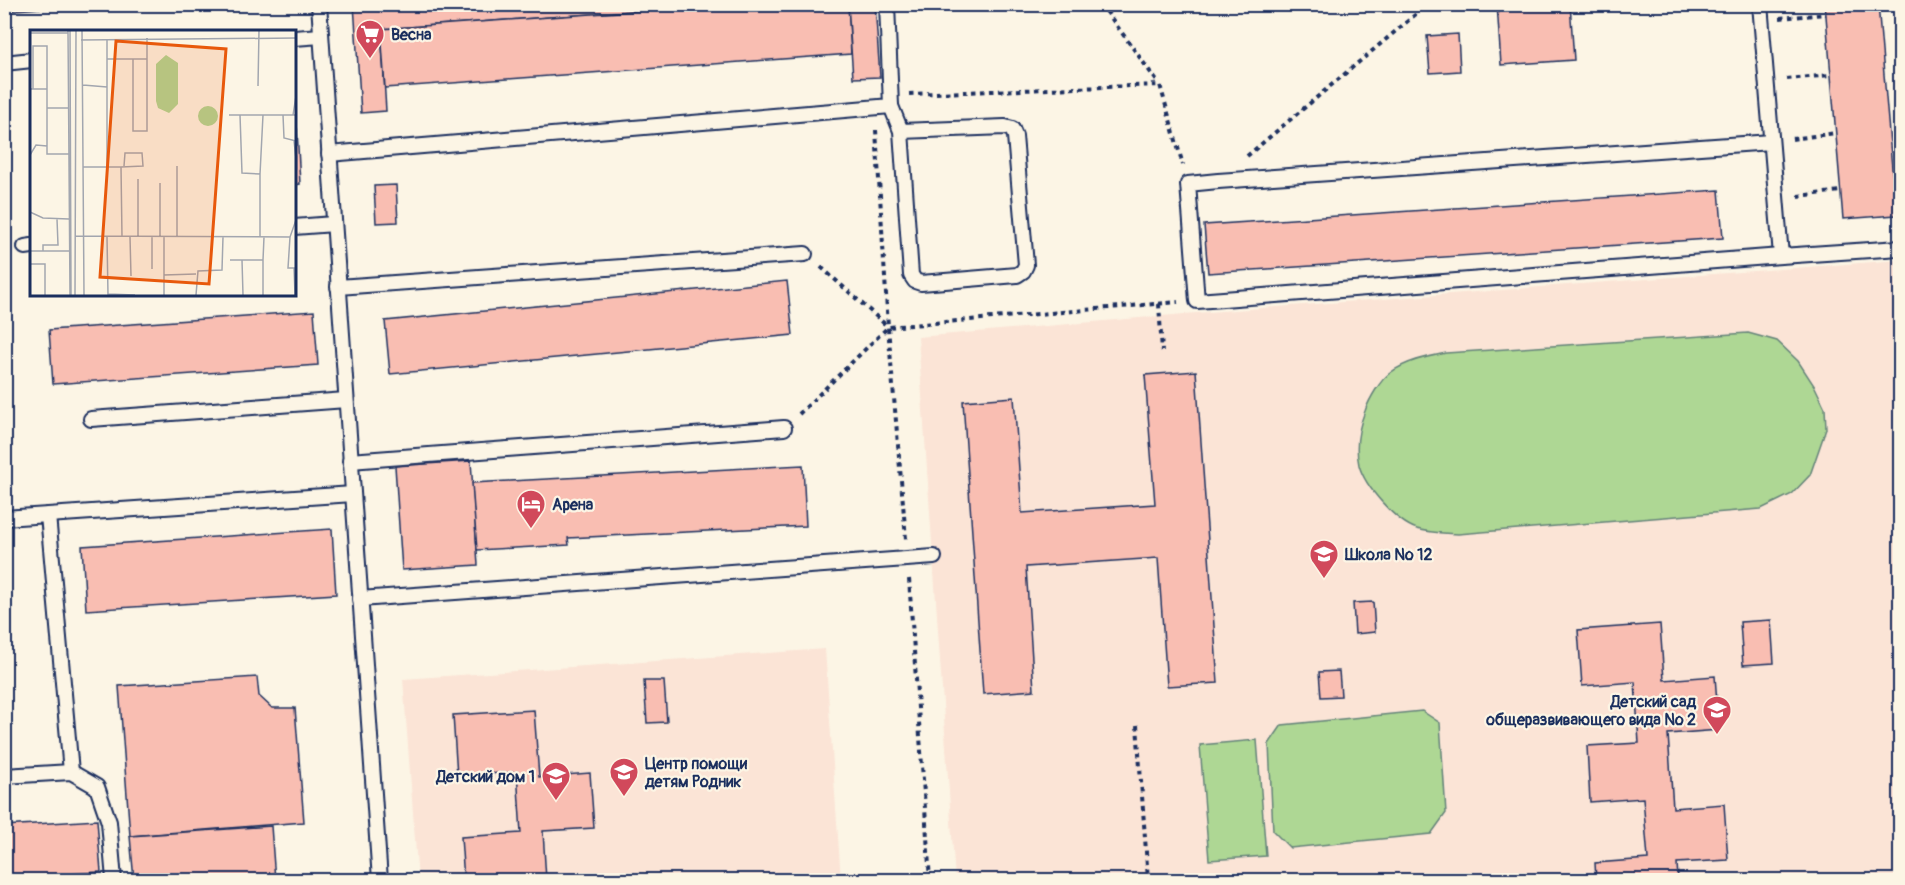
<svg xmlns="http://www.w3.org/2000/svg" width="1905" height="885" font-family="Pangolin,sans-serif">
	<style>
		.built { fill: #fbe4d6 }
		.grass { fill: #aed794; stroke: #648379; stroke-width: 1.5 }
		.building { fill: #f9beb2; stroke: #1b2f5e; stroke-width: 1.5 }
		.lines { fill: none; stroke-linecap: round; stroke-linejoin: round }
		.service-casing { stroke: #1b2f5e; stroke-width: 18 }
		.path { stroke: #1b2f5e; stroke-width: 4; stroke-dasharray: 4.5 4.5; stroke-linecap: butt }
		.service { stroke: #fcf5e5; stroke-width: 14 }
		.labels { text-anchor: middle; stroke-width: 4.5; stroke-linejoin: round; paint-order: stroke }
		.poi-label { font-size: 16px; font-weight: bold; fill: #1b2f5e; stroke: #fcf5e5; text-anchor: start }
		.inset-road { fill: none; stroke: #a2a6af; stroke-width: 1.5 }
		.view { fill: #e8590c; fill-opacity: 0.15; stroke: #e8590c; stroke-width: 3 }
		.inset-edge { fill: none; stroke: #1b2f5e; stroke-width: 3 }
	</style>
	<rect width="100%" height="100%" fill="#fcf5e5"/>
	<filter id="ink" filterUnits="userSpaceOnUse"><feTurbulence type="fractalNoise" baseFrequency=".0167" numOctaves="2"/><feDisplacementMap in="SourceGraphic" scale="12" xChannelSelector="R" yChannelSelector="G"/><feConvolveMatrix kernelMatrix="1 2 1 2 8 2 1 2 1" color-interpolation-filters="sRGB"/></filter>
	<g filter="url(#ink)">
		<g class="built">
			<polygon points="1900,260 1900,880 955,880 918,337 1196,313"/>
			<polygon points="825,649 841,880 418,880 403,679"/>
		</g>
		<g class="grass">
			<path d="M1748,333L1777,341L1798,361L1815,387L1825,408L1826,429L1810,475L1792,494L1761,509L1458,534C1444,533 1430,533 1417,529C1396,522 1365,487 1359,465C1355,447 1358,429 1365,411C1369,400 1380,380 1390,373C1406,361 1426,357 1446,353Z"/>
			<polygon points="1422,711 1440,723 1446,813 1431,834 1290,848 1273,831 1269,744 1282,725"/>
			<polygon points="1257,740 1266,856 1209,860 1200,745"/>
		</g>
		<g class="building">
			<polygon points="4,4 91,4 4,11"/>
			<polygon points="354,4 731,4 381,29 386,111 361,113"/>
			<polygon points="731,4 848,4 851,54 385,88 381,29"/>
			<polygon points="848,4 875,4 880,77 853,78"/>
			<polygon points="1497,4 1570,4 1574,60 1501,65"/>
			<polygon points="1825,4 1878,4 1896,215 1843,219"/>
			<polygon points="1458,34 1460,71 1430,73 1427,36"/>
			<polygon points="294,129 297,129 300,184 294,185"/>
			<polygon points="396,185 398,222 376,223 374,186"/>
			<polygon points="1719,190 1723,238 1208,273 1204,225"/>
			<polygon points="787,281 793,335 390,374 385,321"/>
			<polygon points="314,311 318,365 53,384 49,330"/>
			<polygon points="1196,371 1218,683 1167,686 1158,558 1026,567 1034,690 983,694 963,401 1014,397 1022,513 1155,504 1145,375"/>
			<polygon points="471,461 478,565 402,570 395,466"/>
			<polygon points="803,465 806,526 568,538 569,545 477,550 472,483"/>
			<polygon points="332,529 336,594 86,610 82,546"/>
			<polygon points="1373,602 1375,632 1355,634 1353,603"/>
			<polygon points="1771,620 1774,663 1743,665 1740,622"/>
			<polygon points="1660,624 1664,680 1715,676 1719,730 1668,734 1673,808 1724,804 1728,860 1677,863 1678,880 1596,880 1595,863 1648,859 1643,798 1590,802 1587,746 1639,743 1635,682 1582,686 1578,630"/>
			<polygon points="1339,671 1341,696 1321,697 1319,672"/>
			<polygon points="257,677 259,696 272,708 295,708 304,822 130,836 119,686"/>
			<polygon points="644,681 664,681 667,722 647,723"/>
			<polygon points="534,710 539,777 590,773 594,828 543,831 546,880 464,880 461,837 521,833 517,772 457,776 453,715"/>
			<polygon points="97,820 101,872 4,878 4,826"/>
			<polygon points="271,826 275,880 134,880 130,836"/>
		</g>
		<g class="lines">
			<g class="service-casing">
				<g id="service">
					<polyline points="319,4 380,880"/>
					<polyline points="1760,4 1781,256 1900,248"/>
					<polyline points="294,38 321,36"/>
					<polyline points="4,63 32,60"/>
					<polyline points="891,106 901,131 911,275 915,281 921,283 1017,275 1023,271 1026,265 1015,136 1012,129 1005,127 901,131"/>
					<polyline points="1771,142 1218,181 1188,184 1197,301 1781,256"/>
					<polyline points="329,154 891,106 887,4"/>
					<polyline points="294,227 334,224"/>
					<polyline points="25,247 32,246"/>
					<polyline points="338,287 805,254"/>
					<polyline points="91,419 346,400"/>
					<polyline points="350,461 784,428"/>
					<polyline points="48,515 353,494"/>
					<polyline points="4,518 48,515 71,772"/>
					<polyline points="360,599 934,557"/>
					<polyline points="4,776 71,772 97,787 109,822 114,880"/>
				</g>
			</g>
			<g class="path">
				<polyline points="1101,4 1159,84"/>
				<polyline points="1780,18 1826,14"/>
				<polyline points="1787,79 1831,75"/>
				<polyline points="909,94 1160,85 1183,165"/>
				<polyline points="876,130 888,327 906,539"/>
				<polyline points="1792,139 1836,133"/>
				<polyline points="1247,156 1428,4"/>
				<polyline points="1798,196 1841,191"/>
				<polyline points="821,267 887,326"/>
				<polyline points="1159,304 1162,351"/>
				<polyline points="799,414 888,327 1178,302"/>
				<polyline points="909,579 930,880"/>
				<polyline points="1137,725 1148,880"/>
			</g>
			<use href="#service" class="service"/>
		</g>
	</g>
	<defs>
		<g id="supermarket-pin" transform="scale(1.5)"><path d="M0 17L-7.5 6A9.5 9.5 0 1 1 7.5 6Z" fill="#d1495b" stroke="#fcf5e5"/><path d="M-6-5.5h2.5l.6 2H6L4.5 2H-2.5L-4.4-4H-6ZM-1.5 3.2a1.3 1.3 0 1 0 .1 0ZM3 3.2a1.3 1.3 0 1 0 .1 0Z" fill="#fff"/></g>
		<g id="hotel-pin" transform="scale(1.5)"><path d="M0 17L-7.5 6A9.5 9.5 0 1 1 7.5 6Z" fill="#d1495b" stroke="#fcf5e5"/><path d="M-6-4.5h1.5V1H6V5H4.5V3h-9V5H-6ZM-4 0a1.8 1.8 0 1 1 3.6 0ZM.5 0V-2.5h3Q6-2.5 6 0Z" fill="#fff"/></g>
		<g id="school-pin" transform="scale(1.5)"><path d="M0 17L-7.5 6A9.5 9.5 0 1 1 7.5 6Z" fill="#d1495b" stroke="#fcf5e5"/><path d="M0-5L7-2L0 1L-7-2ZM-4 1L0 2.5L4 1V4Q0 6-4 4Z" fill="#fff"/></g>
	</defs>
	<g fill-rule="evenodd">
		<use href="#supermarket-pin" x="370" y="34"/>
		<use href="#hotel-pin" x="531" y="504"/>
		<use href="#school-pin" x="1324" y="554"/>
		<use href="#school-pin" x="1717" y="710"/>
		<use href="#school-pin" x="624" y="772"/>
		<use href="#school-pin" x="556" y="776"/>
	</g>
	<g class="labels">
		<g class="poi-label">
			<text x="391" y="40">Весна</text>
			<text x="552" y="510">Арена</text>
			<text x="1345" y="560">Школа № 12</text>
			<text x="1696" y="707" text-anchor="end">Детский сад<tspan x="1696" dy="18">общеразвивающего вида № 2</tspan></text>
			<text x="645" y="769">Центр помощи<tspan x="645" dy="18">детям Родник</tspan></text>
			<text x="535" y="782" text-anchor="end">Детский дом 1</text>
		</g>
	</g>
	<g transform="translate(30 30)">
		<rect width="266" height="266" fill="#fcf5e5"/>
		<path d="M136,25L148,33V74L139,83L128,78L126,71V34ZM168 86a10 10 0 1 1 20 0a10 10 0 1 1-20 0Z" fill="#aed794"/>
		<path class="inset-road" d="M38,0L40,265M40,0L41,265M52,0L54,265M0,3H38M51,10L266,8M77,10V137M77,29H117V8M103,29V101H117V29M53,55L77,57M228,56L229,0M0,59H17V16H3V59M17,59V124H39M17,78H39M199,85H210L212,143L230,144V207M210,85H266M253,85L254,108L266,111M263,85L266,66M264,111L266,129M0,125L6,115L17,116M147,136V207M53,137H91L92,207M91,137L113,136L112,123H95L94,136M230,144L233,85M108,149V207M130,153V207M0,182L13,188L39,189M45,206L260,207L266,190M77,207L78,265M100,207L101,246M122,207V239M260,207L258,238H266M0,221H39M13,221V215H28L27,189M200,230H233V265M212,230L213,265M233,230L234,207M0,234H15V265M264,238L265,265M134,245V207M78,264L105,265M45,265L46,0M134,265V245L166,244M166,265L168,241L192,240L193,207"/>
		<path class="view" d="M86,11L196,19L179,254L70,247Z"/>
		<rect width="266" height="266" class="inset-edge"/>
	</g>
	<rect width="1905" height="885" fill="none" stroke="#fcf5e5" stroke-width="24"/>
	<rect x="12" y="12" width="1881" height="861" fill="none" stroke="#1b2f5e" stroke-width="2" filter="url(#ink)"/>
</svg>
